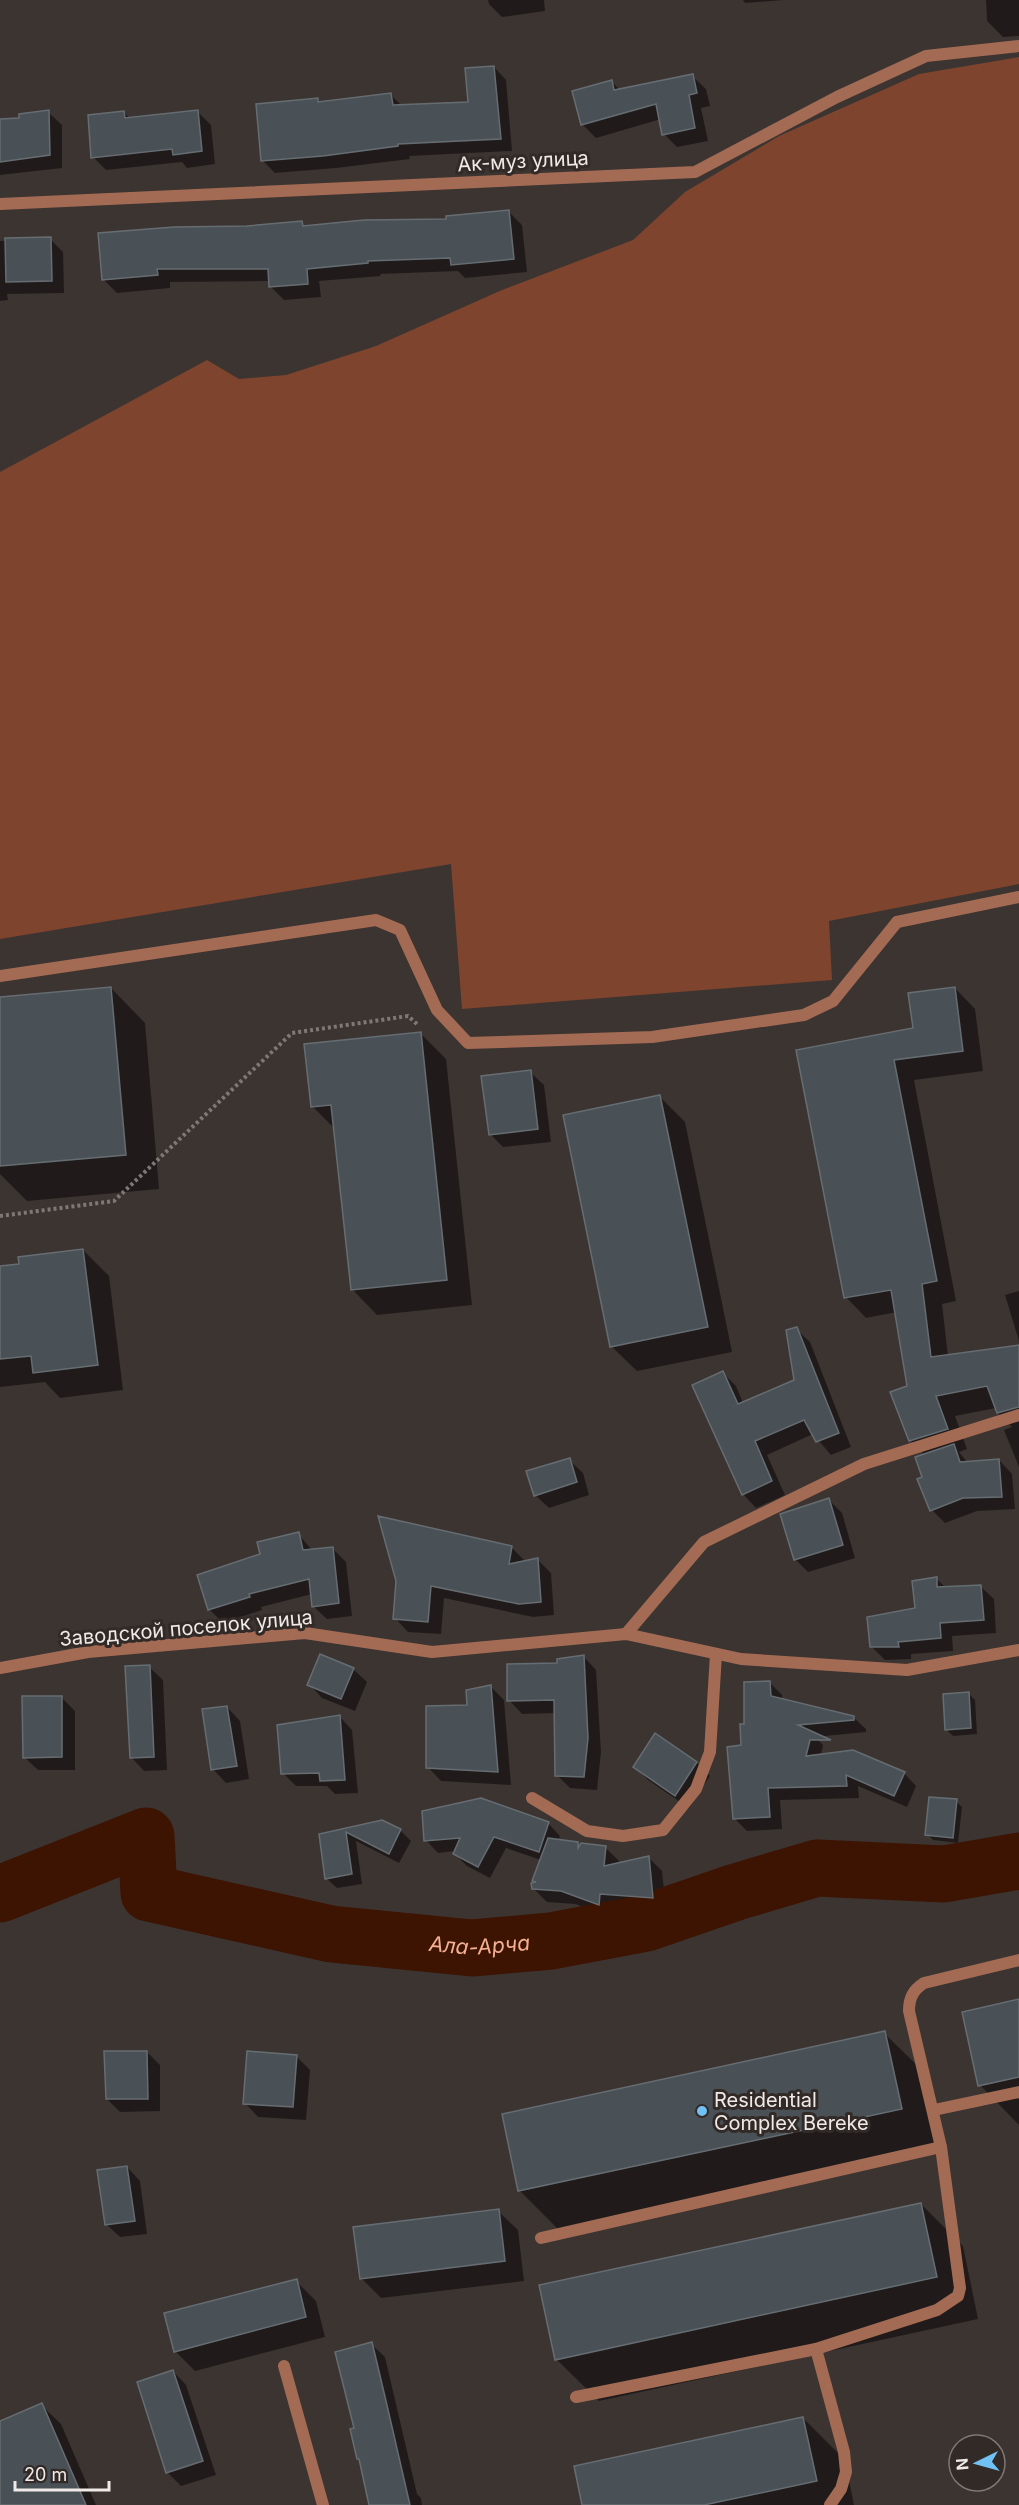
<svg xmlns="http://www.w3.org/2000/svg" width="1019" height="2505" font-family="Inter,sans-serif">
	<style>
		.green { fill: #7e442d }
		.shadow { fill: #0007 }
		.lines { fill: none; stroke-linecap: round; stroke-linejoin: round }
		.river { stroke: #3d1301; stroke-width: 57 }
		.building { fill: #4a5156; stroke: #666d72; stroke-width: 1.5 }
		.path { stroke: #7f7876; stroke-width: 4; stroke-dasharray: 3 3; stroke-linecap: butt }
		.lane { stroke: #a46b54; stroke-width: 12 }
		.street { stroke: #a46b54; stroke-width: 12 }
		.poi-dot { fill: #70c1f4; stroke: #322a27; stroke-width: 2 }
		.labels { text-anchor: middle; stroke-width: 6; stroke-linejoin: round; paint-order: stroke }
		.street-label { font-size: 20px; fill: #efeae8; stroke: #322a27 }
		.poi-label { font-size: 20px; fill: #efeae8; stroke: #322a27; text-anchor: start }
		.water-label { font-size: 21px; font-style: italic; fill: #f5b094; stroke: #322a27 }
	</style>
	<rect width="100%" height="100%" fill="#3c3431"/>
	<polygon class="green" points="1019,57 1019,884 829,921 832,980 462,1009 451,864 0,939 0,472 207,360 239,379 286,375 376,346 502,290 633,240 685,192 779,136 919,74"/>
	<g class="shadow">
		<polygon points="488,0 544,0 545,11 502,17 489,4"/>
		<polygon points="743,0 783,0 745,3"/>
		<polygon points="986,0 1019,0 1019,36 1003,37 987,21"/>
		<polygon points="494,67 506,80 512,151 409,156 410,159 336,168 275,173 263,161 317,100 321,104 391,95 402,106 470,103"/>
		<polygon points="692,76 706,89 710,106 701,108 708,141 677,147 664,134 661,119 596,138 583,125 573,92 611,81 620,90"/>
		<polygon points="48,112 62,125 62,168 0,175 0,120 21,119"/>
		<polygon points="124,112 130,119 198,112 211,125 215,164 187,168 182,162 106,170 93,157"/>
		<polygon points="508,211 522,225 527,272 465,278 458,271 380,274 381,276 319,281 321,297 284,300 271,287 270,281 170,282 170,288 117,293 104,280 247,228 302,223 306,227 448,220"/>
		<polygon points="50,239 63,252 64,293 7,294 8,300 0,301 0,241"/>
		<polygon points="111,988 145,1023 159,1189 27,1201 0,1174 0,998"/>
		<polygon points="955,988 975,1009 983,1071 914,1080 956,1301 942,1304 948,1356 1019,1346 1019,1467 1004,1430 1012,1427 998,1413 996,1408 955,1416 967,1449 959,1452 968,1463 999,1460 1012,1474 1015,1509 977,1511 945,1523 932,1510 924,1478 925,1455 910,1440 909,1387 897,1312 866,1318 846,1297 798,1051 914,1029"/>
		<polygon points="420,1033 446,1059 472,1305 377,1315 352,1289 335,1129 312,1106"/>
		<polygon points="530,1072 544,1085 551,1142 503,1147 490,1134"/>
		<polygon points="660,1097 685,1122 732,1352 637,1371 611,1346"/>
		<polygon points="83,1250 109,1276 123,1390 60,1398 45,1382 0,1387 0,1267 21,1265"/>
		<polygon points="1019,1291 1019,1341 1005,1295"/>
		<polygon points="796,1329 810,1342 851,1447 831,1455 813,1434 767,1455 785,1495 756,1508 743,1494 722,1372 736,1386 743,1403 796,1380"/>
		<polygon points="569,1460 583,1473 589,1495 549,1508 535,1495"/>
		<polygon points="829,1500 842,1513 855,1558 808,1572 795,1559"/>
		<polygon points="298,1534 312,1550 332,1548 346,1562 352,1616 327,1619 313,1606 312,1594 261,1607 262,1610 223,1623 209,1609 262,1555"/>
		<polygon points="512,1548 526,1562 538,1560 551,1573 554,1615 533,1617 444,1598 441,1634 408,1632 395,1618 398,1581"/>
		<polygon points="936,1578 946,1588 980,1586 994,1599 996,1633 952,1636 953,1651 911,1654 911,1659 885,1660 871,1646 917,1609"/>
		<polygon points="583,1656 596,1670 601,1752 597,1790 570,1788 557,1775 556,1713 522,1714 509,1700 559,1664"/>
		<polygon points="149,1667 163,1680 167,1770 144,1771 131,1757"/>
		<polygon points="353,1669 367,1682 355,1711 322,1698 309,1684"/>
		<polygon points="770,1683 782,1695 782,1700 853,1717 866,1729 866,1732 815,1737 823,1745 821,1755 904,1773 916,1786 907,1807 858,1786 859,1798 780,1800 782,1829 747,1831 735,1819 743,1746 746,1725"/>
		<polygon points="490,1686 504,1700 511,1785 441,1781 428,1767 469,1707"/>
		<polygon points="969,1694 975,1700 977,1734 953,1736 946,1729"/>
		<polygon points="61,1697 75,1711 75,1770 38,1770 24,1757"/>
		<polygon points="227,1707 240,1721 249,1779 226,1783 213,1769"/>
		<polygon points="339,1716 352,1730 358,1793 335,1794 327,1786 296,1786 283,1773"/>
		<polygon points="656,1735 697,1763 710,1776 689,1808 648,1780 634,1766"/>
		<polygon points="956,1801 962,1807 958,1843 933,1840 927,1834"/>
		<polygon points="382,1821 401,1831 411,1841 399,1863 356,1841 362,1884 337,1888 326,1878 321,1835"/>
		<polygon points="548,1823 560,1836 558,1841 577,1844 580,1847 606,1848 619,1861 618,1865 649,1858 662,1871 666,1911 613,1907 612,1917 575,1904 547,1902 533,1888 537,1883 534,1880 541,1860 506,1848 490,1878 467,1866 455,1854 456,1851 438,1853 426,1840"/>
		<polygon points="1019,2001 1019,2125 980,2085"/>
		<polygon points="884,2033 927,2075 943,2151 562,2233 520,2191"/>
		<polygon points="147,2052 160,2065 160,2111 120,2112 107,2099"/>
		<polygon points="296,2056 310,2070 306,2120 258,2117 245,2103"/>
		<polygon points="127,2167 140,2181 147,2234 120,2237 106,2224"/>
		<polygon points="921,2204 963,2246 978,2319 599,2401 556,2359"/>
		<polygon points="498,2211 518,2230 524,2281 381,2298 361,2278"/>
		<polygon points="296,2281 316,2301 325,2337 195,2371 175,2351"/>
		<polygon points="371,2344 385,2357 417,2494 421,2498 422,2505 370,2505 361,2461 359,2459"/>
		<polygon points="173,2371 186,2385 216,2475 181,2486 168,2473 138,2383"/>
		<polygon points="41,2405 61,2424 96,2505 0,2505 0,2423"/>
		<polygon points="803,2418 845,2460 854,2505 584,2505"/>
	</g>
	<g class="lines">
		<path class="river" id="s1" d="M0,1894L146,1836L149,1893L331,1934L472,1948L551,1941L646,1923L736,1892L817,1868L944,1874L1019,1861"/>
	</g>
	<g class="building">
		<polygon points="494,66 501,139 398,144 398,146 323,156 261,161 256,104 318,98 318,102 391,93 393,105 468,102 465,68"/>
		<polygon points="693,74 697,93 689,95 695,128 662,135 656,104 581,125 572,91 612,80 614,90"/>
		<polygon points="49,110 50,155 0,162 0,119 19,118 19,114"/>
		<polygon points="198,110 202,151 173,155 172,149 91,158 88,115 124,111 125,118"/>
		<polygon points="509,210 514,259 451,265 450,258 368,261 368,263 307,269 308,284 269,287 268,269 157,269 158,275 102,280 98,233 174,227 247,226 302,221 303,226 364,220 446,219 446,216"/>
		<polygon points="51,237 52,281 6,282 5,238"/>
		<polygon points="111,987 126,1155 0,1166 0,997"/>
		<polygon points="955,987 963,1051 894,1060 937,1281 922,1284 931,1357 1019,1345 1019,1407 997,1413 987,1386 936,1396 948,1429 909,1441 890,1392 907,1386 891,1290 844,1298 796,1050 913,1028 908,993"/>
		<polygon points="421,1032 447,1280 351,1290 331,1105 311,1107 304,1044"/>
		<polygon points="531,1070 538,1129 489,1135 481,1076"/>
		<polygon points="660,1095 708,1327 610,1347 563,1115"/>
		<polygon points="83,1249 98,1365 33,1373 31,1356 0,1359 0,1266 19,1264 18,1257"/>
		<polygon points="797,1327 839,1433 816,1442 804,1420 755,1441 772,1481 742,1495 692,1385 723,1371 738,1404 794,1380 786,1330"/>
		<polygon points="954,1444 960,1462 999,1459 1002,1497 963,1498 930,1511 917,1479 922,1477 915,1457"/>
		<polygon points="570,1458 577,1482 534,1496 526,1471"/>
		<polygon points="829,1498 843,1545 794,1560 780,1514"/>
		<polygon points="378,1516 512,1546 509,1564 538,1558 541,1602 519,1604 431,1586 428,1622 393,1619 396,1581"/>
		<polygon points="299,1532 303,1550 333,1547 339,1603 312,1607 309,1579 249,1594 250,1597 208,1610 197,1575 260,1554 257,1542"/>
		<polygon points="937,1577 937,1587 981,1585 984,1620 940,1623 941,1638 898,1642 899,1647 870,1647 867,1617 915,1608 912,1581"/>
		<polygon points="320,1654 354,1668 341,1699 307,1685"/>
		<polygon points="584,1655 588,1738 584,1777 555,1776 554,1700 507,1701 507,1664 557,1663 557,1659"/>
		<polygon points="150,1665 154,1757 130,1758 125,1666"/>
		<polygon points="770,1681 771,1696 854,1716 854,1720 798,1725 831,1740 810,1740 806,1756 853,1750 905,1772 894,1796 846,1775 847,1786 768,1788 770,1817 733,1819 727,1747 741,1745 740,1724 744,1724 744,1682"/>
		<polygon points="491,1685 498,1772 426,1768 426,1706 467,1705 466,1690"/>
		<polygon points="969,1692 971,1728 945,1730 943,1694"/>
		<polygon points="22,1696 62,1696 62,1757 23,1758"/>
		<polygon points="227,1706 237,1766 211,1770 202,1709"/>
		<polygon points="340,1715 345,1780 320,1781 319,1773 281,1774 277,1725"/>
		<polygon points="655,1733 697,1762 675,1796 633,1767"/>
		<polygon points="929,1797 957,1799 953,1838 925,1835"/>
		<polygon points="481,1798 549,1822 539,1852 494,1837 478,1867 453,1854 460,1838 424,1841 422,1811"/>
		<polygon points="382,1820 401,1829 389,1854 346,1832 352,1874 325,1879 319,1834"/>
		<polygon points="548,1838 578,1842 578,1848 581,1843 606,1846 604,1866 649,1856 653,1898 600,1894 599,1905 561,1891 532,1889 531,1883 536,1882 532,1881"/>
		<polygon points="1019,1999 1019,2077 978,2086 962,2012"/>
		<polygon points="885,2031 902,2109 518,2191 502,2114"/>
		<polygon points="104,2051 147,2051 148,2099 106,2099"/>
		<polygon points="247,2051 297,2055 293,2107 243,2104"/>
		<polygon points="127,2166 135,2221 105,2225 97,2170"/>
		<polygon points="921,2203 937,2277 555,2360 539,2285"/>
		<polygon points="499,2209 505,2261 360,2279 353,2227"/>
		<polygon points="297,2279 306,2317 174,2352 164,2313"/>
		<polygon points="372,2342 386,2401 410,2505 369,2505 359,2459 357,2459 350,2429 354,2428 335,2352"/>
		<polygon points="173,2370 203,2461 166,2473 137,2382"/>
		<polygon points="42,2403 86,2505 0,2505 0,2421"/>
		<polygon points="803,2417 817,2481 704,2505 582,2505 574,2466"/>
	</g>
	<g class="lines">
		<polyline class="path" points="0,1216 114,1201 292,1033 408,1016 419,1026"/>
		<g class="lane">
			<polyline points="0,976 376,920 400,930 437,1010 468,1043 652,1037 804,1015 833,1001 897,922"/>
			<polyline points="934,2110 1019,2092"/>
			<polyline points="541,2238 941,2147"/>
			<polyline points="284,2366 323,2505"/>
			<polyline points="576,2397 816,2349"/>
			<path d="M830,2505L841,2489L846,2472L844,2452L816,2349L937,2310L958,2296L960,2288L941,2147L909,2011C909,1998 913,1990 924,1983L1019,1960"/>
		</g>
		<g class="street">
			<polyline points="0,204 695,172 837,97 926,56 1019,46"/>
			<polyline points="897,922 1019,897"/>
			<polyline points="626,1634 704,1542 864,1464 1019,1415"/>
			<polyline points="0,1668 88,1652 305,1633 432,1652 626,1634 741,1659 907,1670 1019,1650"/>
			<polyline points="532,1798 587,1831 623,1836 663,1830 696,1789 710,1752 716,1654"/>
		</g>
	</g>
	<circle class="poi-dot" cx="702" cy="2111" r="6"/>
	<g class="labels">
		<g class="street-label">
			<text transform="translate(523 161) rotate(-3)" y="7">Ак-муз улица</text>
			<text transform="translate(186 1628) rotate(-5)" y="7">Заводской поселок улица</text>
		</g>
		<g class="poi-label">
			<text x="714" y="2107">Residential<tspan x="714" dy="23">Complex Bereke</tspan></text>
		</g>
		<g class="water-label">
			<text dy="7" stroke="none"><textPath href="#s1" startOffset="550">Ала-Арча</textPath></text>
		</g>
	</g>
	<g transform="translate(977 2463) rotate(265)"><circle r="28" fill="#322a27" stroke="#7e7774" stroke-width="1.5"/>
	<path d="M0-4.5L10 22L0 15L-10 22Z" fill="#70c1f4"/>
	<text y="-9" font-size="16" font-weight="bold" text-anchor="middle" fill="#efeae8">N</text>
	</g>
	<path d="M15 2481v9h94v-9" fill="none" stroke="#efeae8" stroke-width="3"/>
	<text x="24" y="2481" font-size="18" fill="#efeae8" stroke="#322a27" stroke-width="4.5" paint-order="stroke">20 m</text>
</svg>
